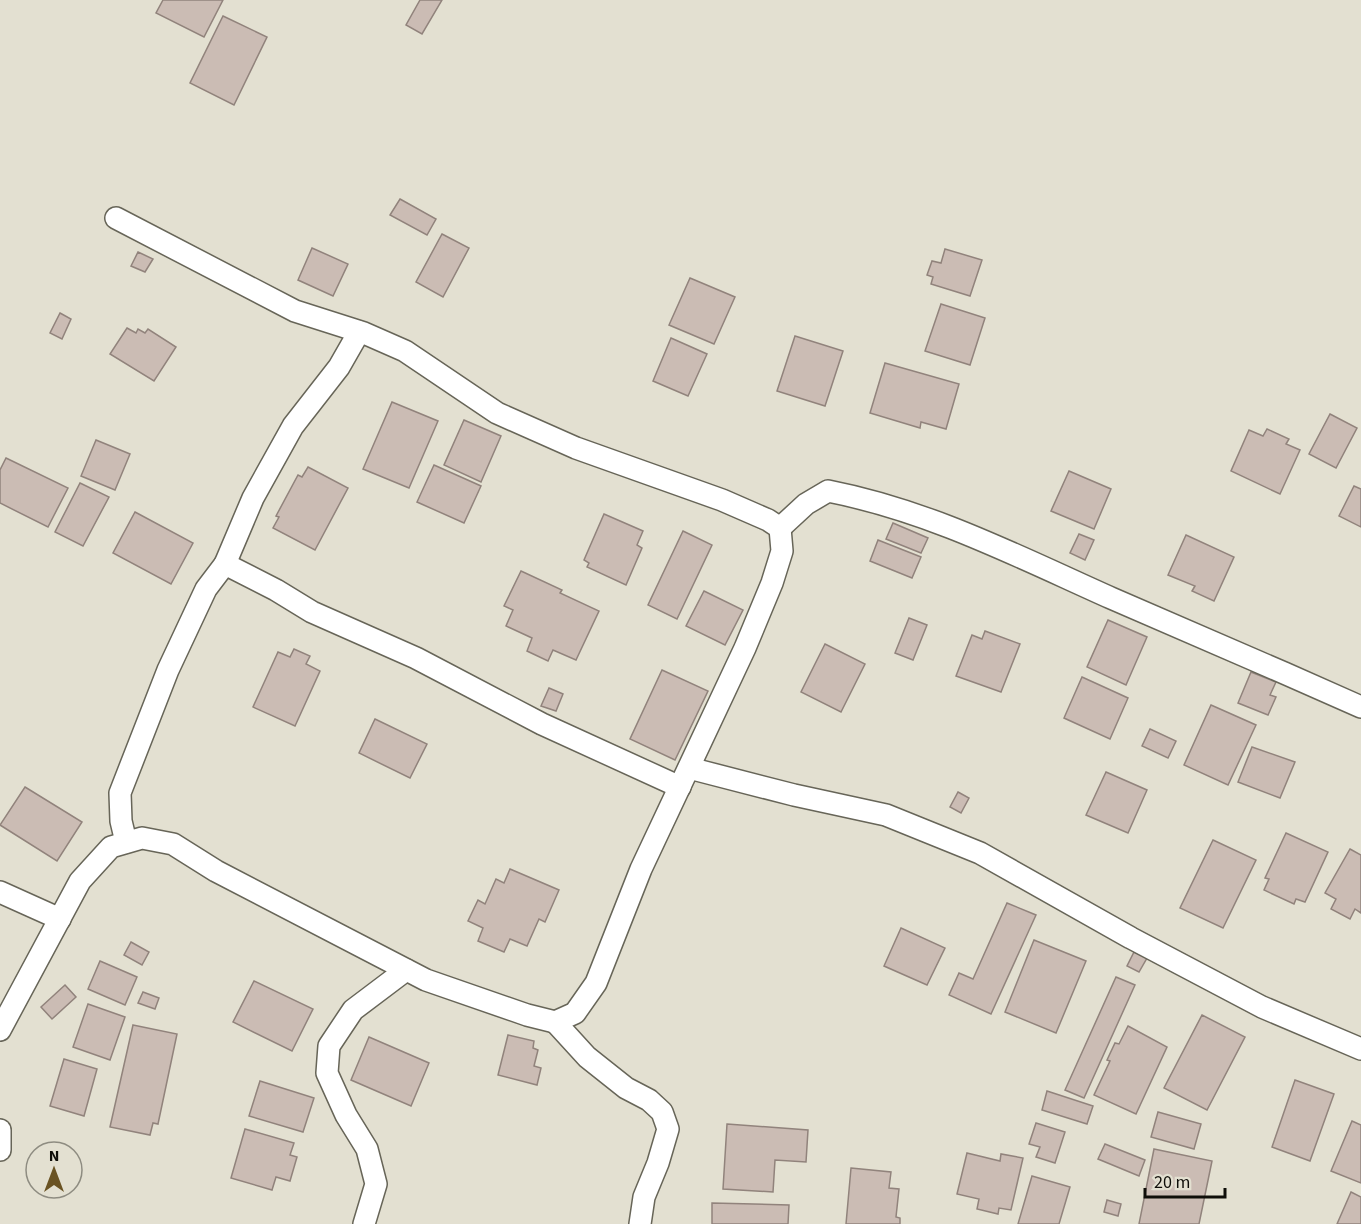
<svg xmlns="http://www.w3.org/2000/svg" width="1361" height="1224" font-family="'Source Sans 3',sans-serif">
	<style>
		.building { fill: #cbbcb4; stroke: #91837c; stroke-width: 1.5 }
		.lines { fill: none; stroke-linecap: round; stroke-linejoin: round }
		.street-casing { stroke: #676558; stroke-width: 24 }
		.street { stroke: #fff; stroke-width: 21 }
	</style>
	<rect width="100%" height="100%" fill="#e3e0d1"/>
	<g class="building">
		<polygon points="163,0 223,0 204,37 156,13"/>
		<polygon points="420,0 442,0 422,34 406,25"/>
		<polygon points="223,16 267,37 234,105 190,83"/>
		<polygon points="400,199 436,219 427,235 390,215"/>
		<polygon points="442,234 469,248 443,297 416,282"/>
		<polygon points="312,248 348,264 333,296 298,280"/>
		<polygon points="945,249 982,260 970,296 931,284 933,277 927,275 932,261 941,263"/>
		<polygon points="138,252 153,259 145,272 131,266"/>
		<polygon points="690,278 735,297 714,344 669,325"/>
		<polygon points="941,304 985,318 970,365 925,351"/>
		<polygon points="60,313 71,319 62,339 50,333"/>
		<polygon points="127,328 136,333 138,329 145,333 148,329 176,347 154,381 110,354"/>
		<polygon points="795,336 843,351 825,406 777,391"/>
		<polygon points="671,338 707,354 688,396 653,381"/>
		<polygon points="885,363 959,384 946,429 921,422 920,428 870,413"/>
		<polygon points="392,402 438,421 409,488 363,469"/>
		<polygon points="1330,414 1357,428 1336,468 1309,454"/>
		<polygon points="464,420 501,436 481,482 444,465"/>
		<polygon points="1267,429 1289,439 1286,444 1300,450 1280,494 1231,471 1249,430 1263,436"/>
		<polygon points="96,440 130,454 115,490 81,476"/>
		<polygon points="6,458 68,488 48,527 0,503 0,470"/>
		<polygon points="434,465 481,486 464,523 417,502"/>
		<polygon points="308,467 348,488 315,550 273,528 279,517 276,516 298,475 302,477"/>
		<polygon points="1069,471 1111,489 1094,529 1051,511"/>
		<polygon points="80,483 109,497 83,546 55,532"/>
		<polygon points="1354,486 1361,489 1361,527 1339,516"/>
		<polygon points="135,512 193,543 171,584 113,553"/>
		<polygon points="604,514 643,531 637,545 642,548 626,585 587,567 589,563 584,560"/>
		<polygon points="893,523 928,538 921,553 886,539"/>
		<polygon points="683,531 712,545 677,619 648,605"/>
		<polygon points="1079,534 1094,540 1085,560 1070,553"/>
		<polygon points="1186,535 1234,557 1214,601 1192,591 1195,586 1168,575"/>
		<polygon points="878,540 921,557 912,578 870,561"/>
		<polygon points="521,571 562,590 560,593 599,611 576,660 553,650 548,661 527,651 532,638 506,626 513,610 504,606"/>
		<polygon points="704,591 743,610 725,645 686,626"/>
		<polygon points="909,618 927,625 913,660 895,653"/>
		<polygon points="1108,620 1147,637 1126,685 1087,667"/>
		<polygon points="985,631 1020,644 1001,692 956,676 972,635 982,639"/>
		<polygon points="825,644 865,664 841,712 801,692"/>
		<polygon points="294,649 310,656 306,664 320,671 295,726 253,707 278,652 290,657"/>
		<polygon points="662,670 708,691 675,760 630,739"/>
		<polygon points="1251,672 1276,682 1270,695 1276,697 1268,715 1238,703"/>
		<polygon points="1082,677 1128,698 1110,739 1064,718"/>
		<polygon points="549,688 563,694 556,711 541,706"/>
		<polygon points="1211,705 1256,725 1228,785 1184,765"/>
		<polygon points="375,719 427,744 410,778 359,753"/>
		<polygon points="1150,729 1176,741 1168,758 1142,746"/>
		<polygon points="1252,747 1295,762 1280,798 1238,782"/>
		<polygon points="1106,772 1147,790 1128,833 1086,815"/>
		<polygon points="25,787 82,822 57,861 0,825"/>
		<polygon points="958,792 969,798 961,813 950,807"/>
		<polygon points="1286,833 1328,852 1305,902 1296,899 1294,904 1264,890 1269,879 1265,878"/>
		<polygon points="1213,840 1256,860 1223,928 1180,908"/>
		<polygon points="1350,849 1361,855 1361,913 1355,909 1350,919 1331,909 1336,899 1325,893"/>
		<polygon points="510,869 559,890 545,922 539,919 527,946 510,939 504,952 478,941 483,928 468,921 478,900 485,904 496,879 504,883"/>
		<polygon points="1007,903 1036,915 991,1014 949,995 959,973 973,979"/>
		<polygon points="901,928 945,948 927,985 884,966"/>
		<polygon points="1034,940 1086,961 1056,1033 1005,1012"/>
		<polygon points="131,942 149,952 142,965 124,955"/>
		<polygon points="1134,952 1147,958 1139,972 1127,966"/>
		<polygon points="100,961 137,977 125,1005 88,989"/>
		<polygon points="1116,977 1135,985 1084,1098 1065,1090"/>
		<polygon points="254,981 313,1009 292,1051 233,1022"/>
		<polygon points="65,985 76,997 52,1019 41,1007"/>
		<polygon points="143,992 159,998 155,1009 138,1003"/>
		<polygon points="88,1004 125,1017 110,1060 73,1047"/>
		<polygon points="1202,1015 1245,1037 1207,1110 1164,1088"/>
		<polygon points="133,1025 177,1034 158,1124 153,1123 150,1135 110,1127"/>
		<polygon points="1128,1026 1167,1047 1136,1114 1094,1095 1110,1061 1107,1060 1115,1043 1119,1044"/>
		<polygon points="508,1035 534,1041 533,1048 538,1050 534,1066 541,1068 537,1085 498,1075"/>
		<polygon points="369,1037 429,1063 411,1106 351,1080"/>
		<polygon points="64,1059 97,1069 84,1116 50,1106"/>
		<polygon points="1295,1080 1334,1094 1310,1161 1272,1147"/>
		<polygon points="260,1081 314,1098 303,1132 249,1116"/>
		<polygon points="1047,1091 1093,1106 1087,1124 1042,1110"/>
		<polygon points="1158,1112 1201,1124 1194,1149 1151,1137"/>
		<polygon points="1352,1121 1361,1125 1361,1183 1331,1171"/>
		<polygon points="1036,1123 1065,1132 1055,1163 1036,1157 1040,1147 1029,1144"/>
		<polygon points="727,1124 808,1130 806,1162 775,1160 773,1192 723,1189"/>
		<polygon points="245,1129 294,1143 290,1155 297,1157 290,1181 276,1177 272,1190 231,1178"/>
		<polygon points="1105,1144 1145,1160 1139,1176 1098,1159"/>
		<polygon points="1154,1149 1212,1161 1199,1224 1139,1224"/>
		<polygon points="967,1153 1000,1161 1001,1154 1023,1158 1011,1210 999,1208 998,1214 977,1209 979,1199 957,1194"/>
		<polygon points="851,1168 891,1172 889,1188 899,1189 896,1217 900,1218 900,1224 846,1224"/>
		<polygon points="1032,1176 1070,1187 1059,1224 1018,1224"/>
		<polygon points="1351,1192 1361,1197 1361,1224 1337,1224"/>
		<polygon points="1107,1200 1121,1204 1118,1216 1104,1212"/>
		<polygon points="712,1203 789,1205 788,1224 712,1224"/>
	</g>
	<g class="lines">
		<g class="street-casing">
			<g id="street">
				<path d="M780,528L806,504L828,491C930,511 1017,556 1111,598C1195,634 1278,670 1361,707"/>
				<polyline points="225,564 253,498 293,426 339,367 359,332"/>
				<polyline points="689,768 794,795 886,815 980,853 1131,938 1262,1007 1361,1049"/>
				<polyline points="126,842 121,821 120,793 168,670 206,589 225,564 276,590 312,612 416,658 542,724 680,787"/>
				<polyline points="0,892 60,919"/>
				<polyline points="555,1022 587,1057 626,1088 649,1100 662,1112 668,1129 658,1163 644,1197 640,1224"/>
				<polyline points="0,1030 80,881 111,847 142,838 173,844 216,871 426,980 527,1015 555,1022 575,1013 596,983 641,869 745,648 772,583 782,551 780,528 768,520 722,500 576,448 497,413 405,351 364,333 295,311 116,218"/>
				<polyline points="0,1130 0,1150"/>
				<polyline points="364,1224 376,1184 367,1149 346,1115 327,1073 329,1046 353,1010 406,970"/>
			</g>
		</g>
		<use href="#street" class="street"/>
	</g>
	<g transform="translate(54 1170)"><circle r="28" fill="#e3e0d1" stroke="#8e8c81" stroke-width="1.5"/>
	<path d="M0-4.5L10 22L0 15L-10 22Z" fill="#6a5323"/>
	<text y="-9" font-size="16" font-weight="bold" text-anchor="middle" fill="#0f0e09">N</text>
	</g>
	<path d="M1145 1188v9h80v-9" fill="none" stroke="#0f0e09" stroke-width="3"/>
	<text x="1154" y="1188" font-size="18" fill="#0f0e09" stroke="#e3e0d1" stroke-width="4.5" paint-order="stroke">20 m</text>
</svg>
